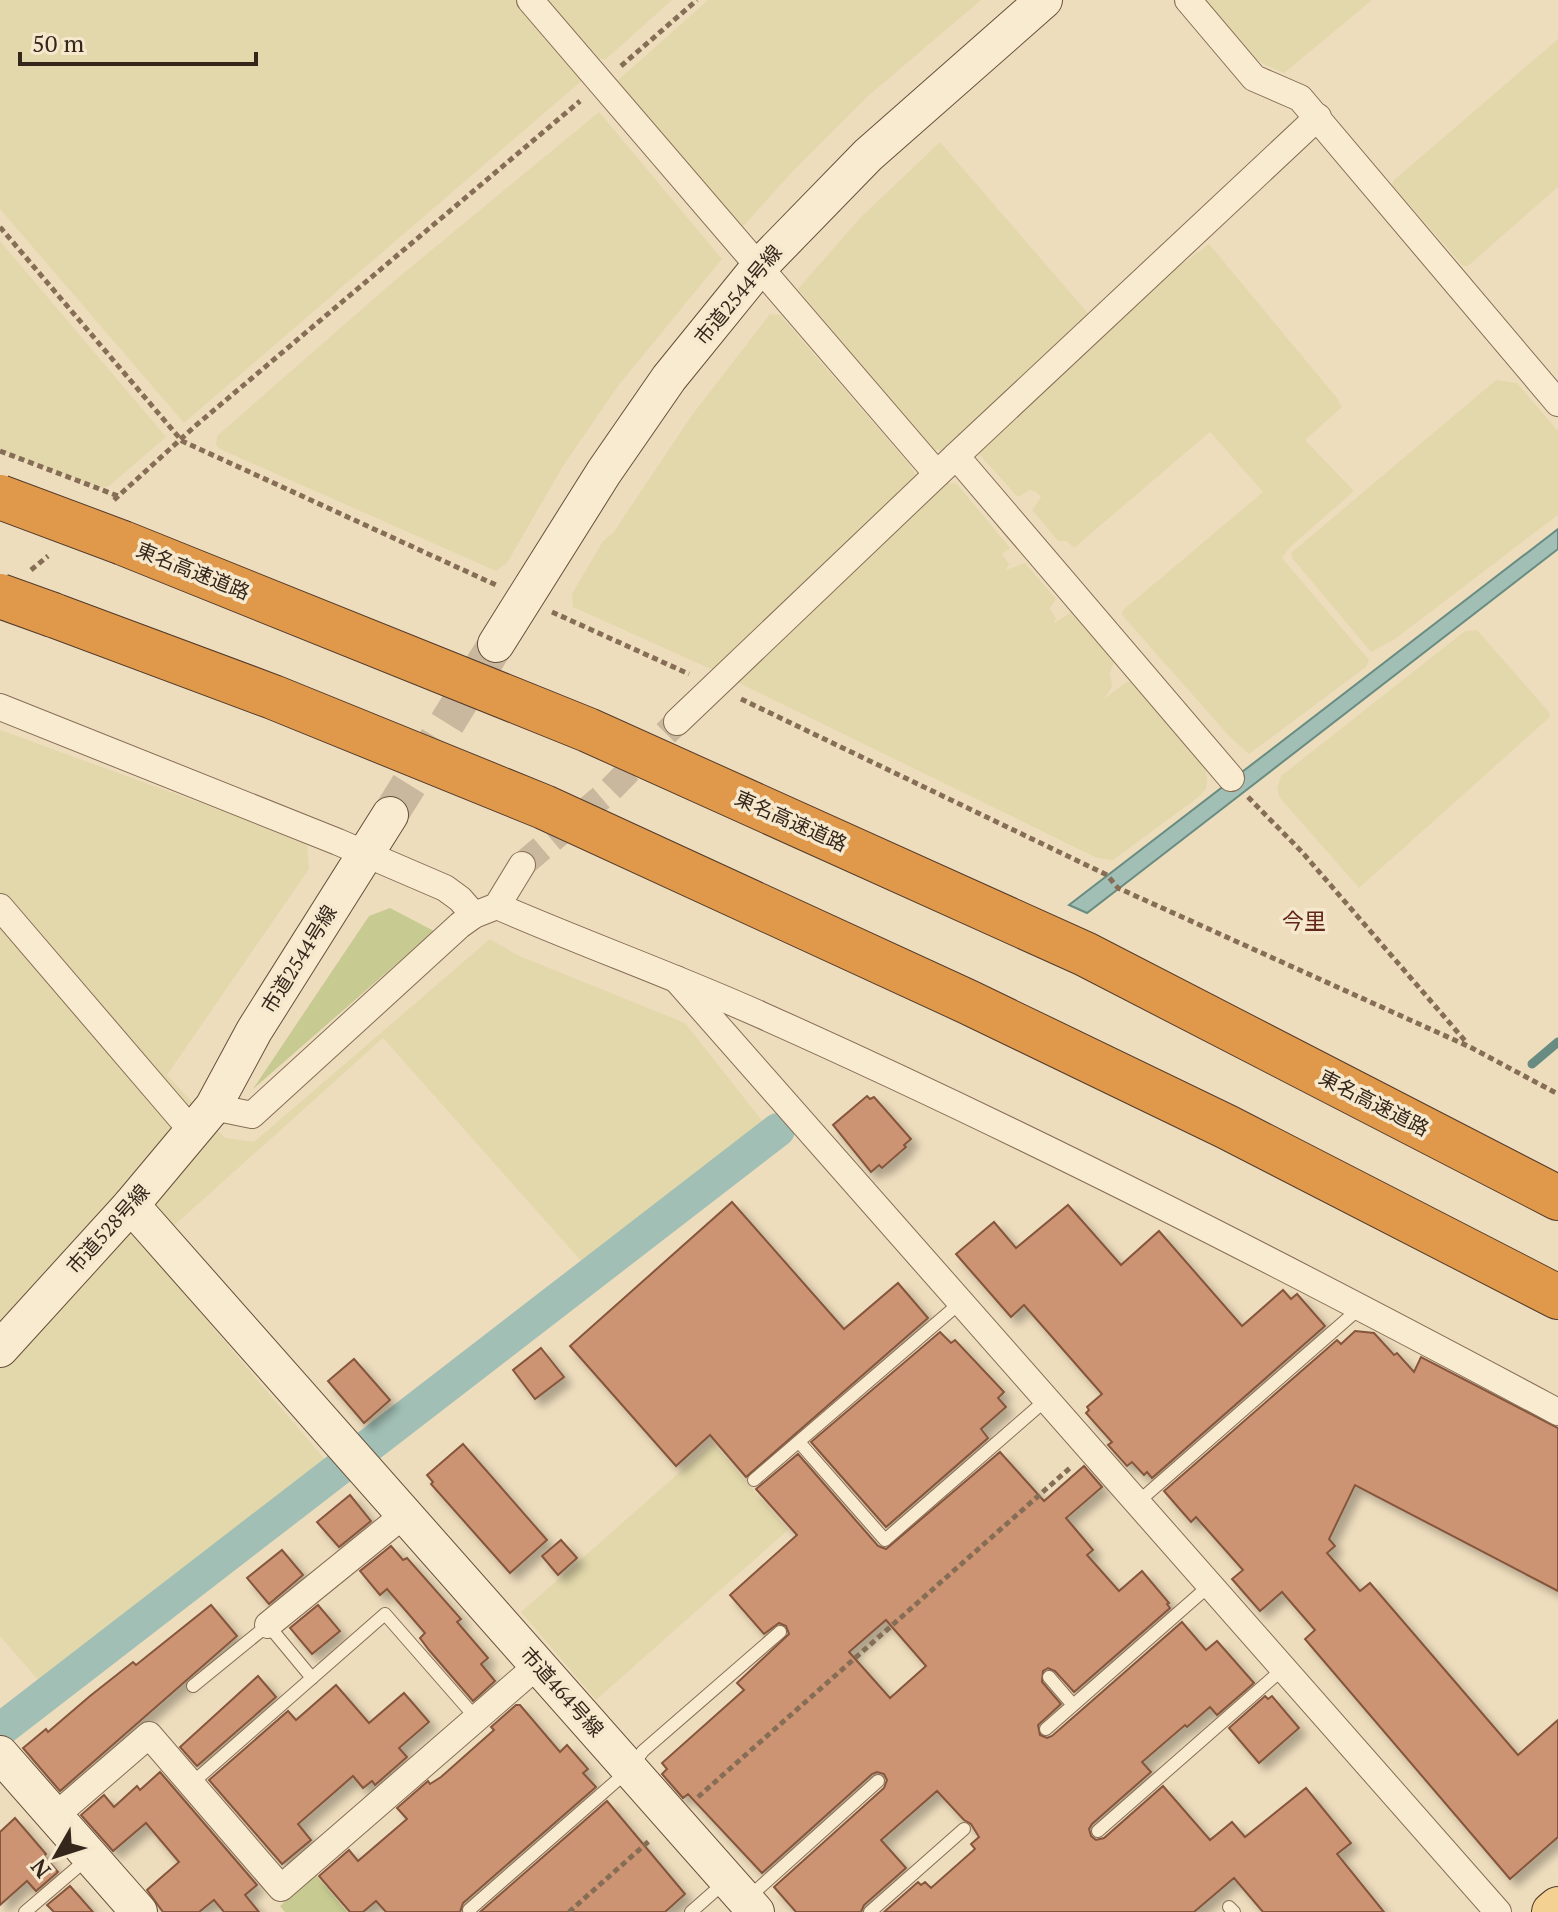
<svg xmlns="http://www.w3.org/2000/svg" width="1558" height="1912" font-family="'PT Serif','Noto Sans JP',serif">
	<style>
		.farmland { fill: #e3d8ab }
		.green { fill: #c7cb91 }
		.water { fill: #a1bfb5; stroke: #698c82; stroke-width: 2 }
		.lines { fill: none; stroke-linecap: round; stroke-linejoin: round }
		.stream { stroke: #698c82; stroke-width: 9 }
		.canal { stroke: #a1bfb5; stroke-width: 34 }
		.building { fill: #cc9472; stroke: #85563c; stroke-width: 2; fill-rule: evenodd; filter: url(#shadow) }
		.street-tunnel { stroke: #c9b89d; stroke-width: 26; stroke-dasharray: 26 13; stroke-linecap: butt }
		.secondary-tunnel { stroke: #c9b89d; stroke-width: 36; stroke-dasharray: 36 18; stroke-linecap: butt }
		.lane-casing { stroke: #866d56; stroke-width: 14 }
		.street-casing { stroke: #866d56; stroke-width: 28 }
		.secondary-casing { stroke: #674f3a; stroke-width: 38 }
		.primary-casing { stroke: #533c2b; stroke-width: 42 }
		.highway-casing { stroke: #533c2b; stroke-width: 46 }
		.path { stroke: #866d56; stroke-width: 5; stroke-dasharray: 6 4; stroke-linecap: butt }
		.lane { stroke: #f9ebd0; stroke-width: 12 }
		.street { stroke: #f9ebd0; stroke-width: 26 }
		.secondary { stroke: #f9ebd0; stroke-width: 36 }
		.primary { stroke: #f3d193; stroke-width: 40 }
		.highway { stroke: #e0984b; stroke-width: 44 }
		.highway-bridge-casing { stroke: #533c2b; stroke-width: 46; stroke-linecap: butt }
		.highway-bridge { stroke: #e0984b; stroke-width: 44 }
		.labels { text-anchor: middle; stroke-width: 7; stroke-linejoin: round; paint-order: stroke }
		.street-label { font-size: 20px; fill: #35261b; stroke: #f5e8cd }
		.neighbourhood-label { font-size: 22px; fill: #62261a; stroke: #f5e8cd }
	</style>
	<defs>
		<filter id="shadow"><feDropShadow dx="7" dy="7" stdDeviation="4" flood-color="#0004"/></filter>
	</defs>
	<rect width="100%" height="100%" fill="#eeddbd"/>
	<g class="farmland">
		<polygon points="0,0 516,0 585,78 184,423 0,209"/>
		<polygon points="548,0 672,0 606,59 600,59"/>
		<polygon points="708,0 981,0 867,97 794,170 740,230 616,82"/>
		<polygon points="1203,0 1372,0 1284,73 1263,64 1249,54"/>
		<polygon points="1558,39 1558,187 1468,266 1463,266 1392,185 1394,180"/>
		<polygon points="599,112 722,259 618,386 563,466 507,563 496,571 220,449 216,445 217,436 394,281"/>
		<polygon points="940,142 1093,319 944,455 938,449 933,452 798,289 860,218"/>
		<polygon points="0,241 166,437 109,486 101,488 0,451"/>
		<polygon points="1209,244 1337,398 1342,407 1305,440 1354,491 1289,548 1282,558 1369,660 1366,667 1249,754 1229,736 1122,615 1123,610 1263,492 1210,432 1074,548 1067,541 1058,541 1032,510 1041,497 1036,492 1030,490 1018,497 977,452 1157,280 1163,281 1166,276"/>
		<polygon points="770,314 780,315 909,464 917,477 713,670 573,607 572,594 603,541 613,533 692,415"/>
		<polygon points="1496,380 1517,383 1558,431 1558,515 1395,639 1371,652 1293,559 1291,553"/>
		<polygon points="947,483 957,484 1010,548 1002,554 1009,564 1006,570 1025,563 1056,599 1050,608 1056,619 1053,624 1071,612 1114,662 1110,673 1112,687 1104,699 1125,683 1132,681 1205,768 1207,778 1206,789 1200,796 1113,860 1097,858 733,680"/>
		<polygon points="1477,630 1549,712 1550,717 1359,888 1280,798 1277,788 1281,776 1465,631"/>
		<polygon points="0,730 242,818 307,845 309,869 167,1075 225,1138 254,1142 490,939 517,955 685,1023 764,1123 582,1262 383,1038 147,1250 328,1463 38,1680 0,1636"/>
		<polygon points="713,1443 788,1530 596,1700 521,1612"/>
	</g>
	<g class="green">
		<polygon points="390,908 434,931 253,1089 369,916"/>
		<polygon points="316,1875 347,1912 285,1912 280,1906"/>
	</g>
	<polygon class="water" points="1558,529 1558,549 1139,873 1087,913 1069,905"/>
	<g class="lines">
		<polyline class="stream" points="1532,1064 1558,1042"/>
		<polyline class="canal" points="0,1730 778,1130"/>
	</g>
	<g class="building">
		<polygon points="867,1096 870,1099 874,1097 911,1139 904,1145 906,1147 882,1168 879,1165 871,1172 833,1125"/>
		<polygon points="732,1202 844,1329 898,1283 928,1318 746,1477 710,1435 676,1466 570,1346"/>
		<polygon points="1068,1205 1121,1265 1159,1231 1242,1326 1283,1290 1291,1299 1297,1294 1325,1326 1152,1478 1147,1472 1144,1475 1132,1462 1127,1466 1108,1445 1112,1442 1086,1413 1089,1410 1087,1407 1102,1394 1024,1305 1011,1317 956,1254 994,1222 1016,1248"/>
		<polygon points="1355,1331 1374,1333 1394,1355 1397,1353 1414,1372 1421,1357 1558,1428 1558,1591 1355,1485 1329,1539 1335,1546 1327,1553 1360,1591 1370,1583 1518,1755 1558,1720 1558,1837 1510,1879 1305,1639 1315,1630 1282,1592 1260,1611 1232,1579 1243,1570 1196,1517 1191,1522 1164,1491 1337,1340 1341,1344"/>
		<polygon points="940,1332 951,1343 955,1340 1004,1392 998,1398 1006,1407 981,1429 988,1438 886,1527 811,1442"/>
		<polygon points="541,1348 564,1377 535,1399 513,1370"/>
		<polygon points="354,1359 390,1400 364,1423 328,1381"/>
		<polygon points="463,1444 547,1540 510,1573 431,1484 433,1482 427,1475"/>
		<path d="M1000,1452L1044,1501L1084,1466L1102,1487L1066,1518L1093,1550L1087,1555L1119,1591L1142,1571L1169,1603L1167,1604L1170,1608L1074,1692L1055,1671L1048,1668L1043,1671L1042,1682L1061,1704L1038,1725L1040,1735L1047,1738L1052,1736L1182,1622L1206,1650L1217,1641L1254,1683L1217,1715L1210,1707L1187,1727L1185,1725L1142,1762L1151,1772L1092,1824L1089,1829L1091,1836L1096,1840L1104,1838L1163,1786L1210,1840L1232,1822L1245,1837L1306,1788L1351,1843L1337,1854L1384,1912H1263L1234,1878L1194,1912H884L918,1882L921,1885L925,1882L931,1888L975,1849L971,1844L979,1837L971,1824L964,1820L937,1791L881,1840L906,1868L864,1905L861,1912H796L774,1887L884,1788L887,1780L884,1774L877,1772L872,1774L762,1873L688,1794L683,1798L662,1774L667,1769L662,1763L744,1690L737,1683L789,1634L786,1626L779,1623L764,1634L730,1595L797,1535L756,1489L798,1454L878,1546L886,1549ZM886,1620L926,1666L890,1698L849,1652Z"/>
		<polygon points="350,1495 371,1521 339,1547 317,1522"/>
		<polygon points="561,1540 577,1558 558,1575 542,1556"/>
		<polygon points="391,1546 403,1560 407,1558 461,1619 457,1622 488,1658 481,1664 495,1681 473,1701 429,1650 420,1638 425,1633 387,1589 380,1595 360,1571"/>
		<polygon points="282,1550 303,1575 269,1604 247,1578"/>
		<polygon points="211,1605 237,1636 60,1791 23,1748 46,1729 48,1732 90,1696 133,1662 136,1665"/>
		<polygon points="318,1605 340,1631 312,1654 290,1628"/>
		<polygon points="258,1676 276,1697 197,1766 180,1747"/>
		<polygon points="336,1685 369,1723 404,1693 429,1722 399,1748 407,1757 375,1785 372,1781 363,1788 353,1776 298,1824 311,1840 282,1864 209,1780 288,1711 296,1720"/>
		<polygon points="1265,1696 1268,1699 1272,1696 1299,1728 1259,1763 1229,1728"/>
		<polygon points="516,1705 520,1705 560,1752 567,1745 588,1769 583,1773 596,1787 463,1903 460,1912 386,1912 376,1901 363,1912 350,1912 319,1876 349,1850 358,1861 407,1819 397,1808 428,1781 430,1784 441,1777 494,1730 491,1727"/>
		<polygon points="160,1772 257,1885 245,1895 259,1912 224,1912 214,1900 199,1912 163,1912 147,1890 179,1862 146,1823 113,1851 81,1815 104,1795 114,1807 137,1786 140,1790"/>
		<polygon points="607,1801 685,1894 665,1912 480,1912"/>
		<polygon points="15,1818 46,1854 44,1856 58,1872 36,1891 27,1881 0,1905 0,1832"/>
		<polygon points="70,1886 93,1912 54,1912 47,1905"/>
	</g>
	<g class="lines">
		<polyline class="street-tunnel" points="522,865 608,792 677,722"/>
		<polyline class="secondary-tunnel" points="390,815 496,644"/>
		<g class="lane-casing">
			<g id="lane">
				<polyline points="799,1442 885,1540 1047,1399"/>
				<polyline points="754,1480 961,1302"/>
				<polyline points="1138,1502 1361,1307"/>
				<polyline points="1049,1677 1073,1705"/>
				<polyline points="193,1686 268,1625 312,1678"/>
				<polyline points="1046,1729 1210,1585"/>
				<polyline points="191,1784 385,1614 476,1718"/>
				<polyline points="1098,1831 1284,1668"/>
				<polyline points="748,1898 878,1781"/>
				<polyline points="1229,1907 1234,1912"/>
				<polyline points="469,1910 630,1769 643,1751 780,1632"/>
				<polyline points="25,1912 87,1859"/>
				<polyline points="691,1912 725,1882"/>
				<polyline points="870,1912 964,1829"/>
			</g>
		</g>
		<g class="street-casing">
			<g id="street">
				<polyline points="530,0 937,474"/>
				<polyline points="1188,0 1254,78 1300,98 1558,403"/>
				<polyline points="956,456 1231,778"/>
				<polyline points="0,707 338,842 445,888 460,899 474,915"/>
				<polyline points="677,722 956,456 1318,117"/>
				<path d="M497,906C584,944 674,976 761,1015C1032,1136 1296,1272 1558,1412"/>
				<polyline points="0,907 192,1131"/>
				<polyline points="676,979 1498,1912"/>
				<polyline points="213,1107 252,1115 460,925 474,915 497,906 522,865"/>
				<polyline points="268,1625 405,1514"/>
				<polyline points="54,1817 149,1735 281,1888 538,1665"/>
			</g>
		</g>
		<g class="secondary-casing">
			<g id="secondary">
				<polyline points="496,644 604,472 669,378 759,267 868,155 1044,0"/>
				<polyline points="131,1205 756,1912"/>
				<polyline points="0,1349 131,1205 213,1107 254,1031 390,815"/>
				<polyline points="0,1754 139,1912"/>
			</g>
		</g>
		<g class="primary-casing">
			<polyline id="primary" points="1552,1912 1558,1907"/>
		</g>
		<g class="highway-casing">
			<g id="highway">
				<polyline points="123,543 588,730 1085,954 1558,1198"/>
				<polyline points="53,615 273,697 544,807 968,1002 1227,1127 1558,1297"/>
			</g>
		</g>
		<g class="path">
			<polyline points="621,66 697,0"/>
			<polyline points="0,227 182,441 496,585"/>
			<polyline points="0,451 118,496"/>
			<polyline points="114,500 194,427 580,101"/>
			<polyline points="31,570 48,556"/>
			<polyline points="552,612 689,674"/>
			<polyline points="741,699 1107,875 1118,888 1470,1047 1558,1094"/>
			<polyline points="1248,797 1302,852 1467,1043"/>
			<polyline points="698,1797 1071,1467"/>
			<polyline points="569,1912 649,1841"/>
		</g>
		<use href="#lane" class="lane"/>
		<use href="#street" class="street"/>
		<use href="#secondary" class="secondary"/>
		<use href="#primary" class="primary"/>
		<use href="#highway" class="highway"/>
		<g class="highway-bridge-casing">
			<g id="highway-bridge">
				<polyline points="0,497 123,543"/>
				<polyline points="0,596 53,615"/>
			</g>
		</g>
		<use href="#highway-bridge" class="highway-bridge"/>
	</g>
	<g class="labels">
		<g class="street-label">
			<text transform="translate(738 295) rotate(-50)" y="7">市道2544号線</text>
			<text transform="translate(193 571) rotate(22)" y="7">東名高速道路</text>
			<text transform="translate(791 821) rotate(24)" y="7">東名高速道路</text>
			<text transform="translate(299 959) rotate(-58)" y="7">市道2544号線</text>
			<text transform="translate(1374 1103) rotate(27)" y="7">東名高速道路</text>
			<text transform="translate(108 1229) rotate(-48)" y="7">市道528号線</text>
			<text transform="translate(562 1692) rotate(48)" y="7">市道464号線</text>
		</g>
		<g class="neighbourhood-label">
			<text x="1304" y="929">今里</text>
		</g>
	</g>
	<g transform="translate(56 1856) rotate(231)" stroke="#f5e8cd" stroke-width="6" paint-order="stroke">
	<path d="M0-6L14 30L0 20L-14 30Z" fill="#35261b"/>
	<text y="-12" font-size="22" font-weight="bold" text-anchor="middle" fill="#35261b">N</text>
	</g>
	<path d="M20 52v12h236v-12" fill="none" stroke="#35261b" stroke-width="4"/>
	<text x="32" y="52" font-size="24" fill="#35261b" stroke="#f5e8cd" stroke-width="6" paint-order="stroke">50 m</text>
</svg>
